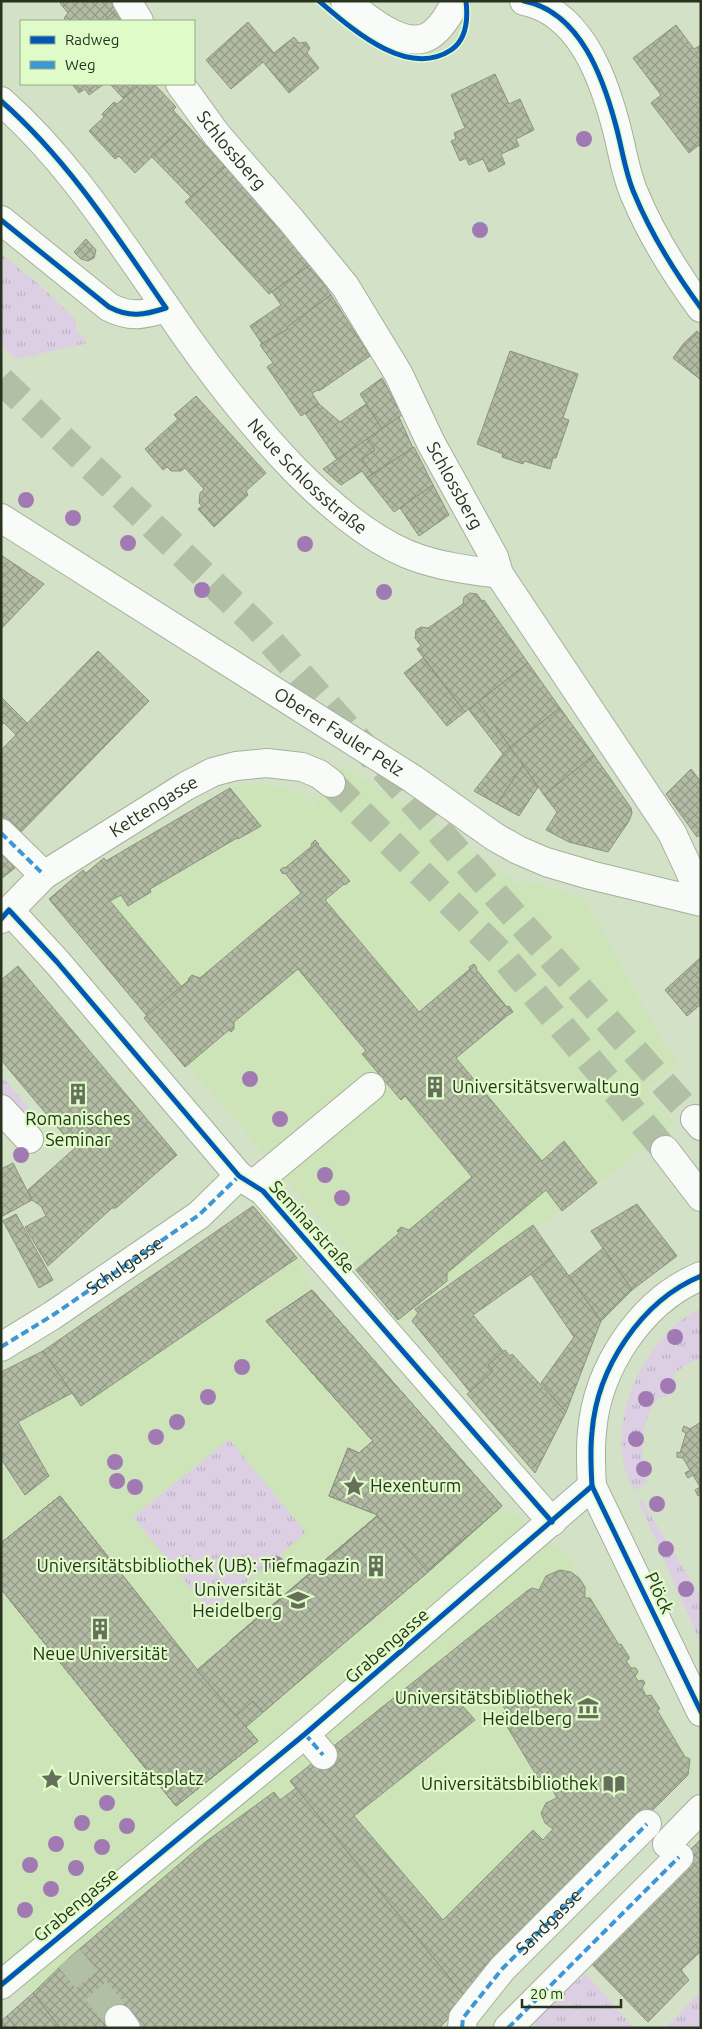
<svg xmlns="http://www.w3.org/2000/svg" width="702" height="2029" font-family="Ubuntu,sans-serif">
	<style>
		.built { fill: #cce4b8 }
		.grass { fill: url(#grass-tufts) }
		.building { fill: url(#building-cross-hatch); stroke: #8c937d; fill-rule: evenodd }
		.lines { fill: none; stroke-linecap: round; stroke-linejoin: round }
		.minor-tunnel { stroke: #b1bfa5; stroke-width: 28; stroke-dasharray: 28 14; stroke-linecap: butt }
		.major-tunnel { stroke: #b1bfa5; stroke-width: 28; stroke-dasharray: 28 14; stroke-linecap: butt }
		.minor-casing { stroke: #a5b09b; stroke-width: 30 }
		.major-casing { stroke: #a5b09b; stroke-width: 30 }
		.minor { stroke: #f8fbf7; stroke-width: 28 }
		.major { stroke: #f8fbf7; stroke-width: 28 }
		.quiet { stroke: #3c97d5; stroke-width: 4; stroke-dasharray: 8 4; stroke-linecap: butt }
		.cycleway-casing { stroke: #dffcc8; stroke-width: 8 }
		.cycleway { stroke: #0057b8; stroke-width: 5 }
		.tree { fill: #a27ab3 }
		.labels { text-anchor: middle; stroke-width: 4.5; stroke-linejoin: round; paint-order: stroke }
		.street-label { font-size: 18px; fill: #28331f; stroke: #dffcc8 }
		.poi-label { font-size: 18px; fill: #28331f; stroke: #dffcc8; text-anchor: end }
	</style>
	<defs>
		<pattern id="grass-tufts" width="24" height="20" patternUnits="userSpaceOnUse" patternTransform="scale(1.25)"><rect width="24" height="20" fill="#dccfe4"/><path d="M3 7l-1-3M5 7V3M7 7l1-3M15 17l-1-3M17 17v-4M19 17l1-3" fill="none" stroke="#bdb2c3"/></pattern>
		<pattern id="building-cross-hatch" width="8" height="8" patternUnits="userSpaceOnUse" patternTransform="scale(1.25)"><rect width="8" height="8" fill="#b4bba5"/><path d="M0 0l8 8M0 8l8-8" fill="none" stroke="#929986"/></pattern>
	</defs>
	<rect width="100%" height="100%" fill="#d3e2c7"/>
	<g class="built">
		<polygon points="342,766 435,824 521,886 525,880 584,898 662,1040 679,1063 647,1089 674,1123 572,1204 536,1228 533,1225 416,1309 418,1313 412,1321 398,1320 356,1270 360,1266 188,1065 185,1067 144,1018 146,1016 49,899 83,870 86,873 104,858 106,861 230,788 249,784 280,786 306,796 313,807"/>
		<polygon points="253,1206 297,1258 312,1290 502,1506 569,1556 695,1768 465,1997 458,2009 439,2028 60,2028 33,1993 1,1979 1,1372 43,1351"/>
	</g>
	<g class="grass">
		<polygon points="1,254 42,287 76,320 76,331 88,343 16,359 1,345"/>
		<polygon points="1,1075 29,1108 1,1128"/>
		<path d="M701,1308V1358L687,1364L673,1375C678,1387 674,1399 659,1397C648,1412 641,1432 642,1451C643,1462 646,1472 647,1483L634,1491C629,1480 624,1469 623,1458C615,1402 650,1333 701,1308Z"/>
		<polygon points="229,1439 306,1533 210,1612 133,1517"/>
		<polygon points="641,1499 701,1597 701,1644 638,1500"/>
		<polygon points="586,1974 634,2028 537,2028 529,2019"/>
		<polygon points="698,1994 701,1998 701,2028 665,2028"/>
	</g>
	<g class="building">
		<polygon points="62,1 110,1 116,10 104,21 67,21 64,18 68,13 60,3"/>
		<polygon points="116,10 123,21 104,21"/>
		<polygon points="248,22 274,53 294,37 299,43 306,42 310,48 307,53 319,68 289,93 263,62 231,89 206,60"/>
		<polygon points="676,25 694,49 701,45 701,148 699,145 689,153 651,103 661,95 633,58"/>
		<polygon points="495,74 509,104 520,99 534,130 516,139 519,146 501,154 505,164 489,172 483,159 469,165 466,158 460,161 451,141 456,139 454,133 465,128 451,95"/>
		<polygon points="72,84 104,84 89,95 85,89 79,93"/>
		<polygon points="110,84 140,84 123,98"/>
		<polygon points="140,84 154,84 176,107 173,110 186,124 135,173 119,156 115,159 89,131 104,117 102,114 114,102 117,104"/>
		<polygon points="186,124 225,167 191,197 151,156"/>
		<polygon points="225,167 274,214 311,264 269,294 185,202"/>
		<polygon points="86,239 96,250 94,258 88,261 81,259 74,252"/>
		<polygon points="311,264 331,295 287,327 288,329 262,344 250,326 281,305 272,292"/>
		<polygon points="331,295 370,356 319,391 318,390 312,393 319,404 301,416 267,367 273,363 260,345 288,329 287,327"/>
		<polygon points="697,331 701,335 701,380 673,358 684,343"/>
		<polygon points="510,351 578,374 563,418 569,420 556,458 553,458 550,469 524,461 523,464 502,457 503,454 477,444"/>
		<polygon points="382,378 402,415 382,429 360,394"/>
		<polygon points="196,396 266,473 246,491 248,495 214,527 198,509 202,506 199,503 200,493 204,489 185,468 181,471 171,471 167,467 163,470 145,449 178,419 174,415"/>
		<polygon points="319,404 340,422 366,404 382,429 337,460 305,413"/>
		<polygon points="399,417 413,448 372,474 362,459 375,450 367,439"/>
		<polygon points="367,439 375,450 362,459 372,474 367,478 362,471 341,485 323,469"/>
		<polygon points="414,447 433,485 394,512 367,478"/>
		<polygon points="433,485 449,515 419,536 400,508"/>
		<polygon points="1,555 44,584 1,629"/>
		<polygon points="470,593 477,594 482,601 484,600 528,663 465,712 417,649 421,646 415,638 416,630 421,627 428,628 463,604 464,597"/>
		<polygon points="98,651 149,701 20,833 1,815 1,750"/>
		<polygon points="423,658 465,712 447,726 404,673"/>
		<polygon points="528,663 560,708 510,747 478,702"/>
		<polygon points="1,697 27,723 16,735 4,723 1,725"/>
		<polygon points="478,702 510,747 503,754 469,710"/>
		<polygon points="560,708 594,755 544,795 510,747"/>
		<polygon points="510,747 523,765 497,804 474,791 503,754"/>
		<polygon points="594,755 631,808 632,813 629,821 608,852 569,842 546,830 557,812 544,795"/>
		<polygon points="523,765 538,787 519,816 497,804"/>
		<polygon points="691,769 701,782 701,834 697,837 666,794"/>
		<polygon points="230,788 261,826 238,839 237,838 150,889 151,892 128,906 121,895 110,901 182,987 147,1016 49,899 83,870 86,873 104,858 106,861"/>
		<polygon points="315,840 319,844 318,845 350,881 345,885 344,884 325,900 419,1012 470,969 469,967 474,964 477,968 476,969 491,988 507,1007 509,1006 513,1012 508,1015 456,1058 542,1161 564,1141 597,1183 562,1211 546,1190 447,1273 447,1281 398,1320 356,1270 399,1233 397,1231 401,1227 409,1230 472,1177 405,1096 401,1100 362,1054 366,1051 298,969 234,1022 234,1029 231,1032 229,1030 185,1067 144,1018 189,980 188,979 192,975 200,978 301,893 285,873 283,874 280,870 284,867 285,868 312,846 311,844"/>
		<polygon points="1,854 15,868 1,879"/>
		<polygon points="701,957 701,1004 687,1016 665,990"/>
		<polygon points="18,966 177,1155 116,1208 112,1208 48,1266 25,1227 46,1216 41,1206 32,1200 28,1190 75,1148 1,1060 1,980"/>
		<polygon points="13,1163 32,1200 1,1217 1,1169"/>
		<polygon points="637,1204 677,1256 632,1290 591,1231"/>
		<polygon points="253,1206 297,1258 81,1406 43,1351"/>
		<polygon points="16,1214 53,1280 39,1288 3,1221"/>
		<polygon points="533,1225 554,1255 531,1274 473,1315 504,1352 488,1365 493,1371 470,1392 412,1321 418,1313 415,1309"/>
		<polygon points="603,1248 632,1290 601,1321 569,1276"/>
		<polygon points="554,1255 601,1321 566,1412 541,1383 574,1337 531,1274"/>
		<path d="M312,1290L502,1506L428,1572L281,1696L271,1685L236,1715L258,1741L176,1806L1,1589V1543L60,1496L200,1674L234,1646L230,1641L378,1515L329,1496L348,1448L359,1453L373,1441L266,1321ZM427,1473L449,1498L422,1521L399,1496Z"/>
		<path d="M312,1290L502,1506L428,1572L281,1696L271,1685L236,1715L258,1741L176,1806L1,1589V1543L60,1496L200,1674L234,1646L230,1641L378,1515L329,1496L348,1448L359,1453L373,1441L266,1321ZM427,1473L449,1498L422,1521L399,1496Z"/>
		<polygon points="312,1290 502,1506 246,1727 258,1741 176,1806 1,1589 1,1543 60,1496 197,1670 378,1515 329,1496 348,1448 359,1453 373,1441 266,1321"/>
		<polygon points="505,1350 510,1356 512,1354 566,1412 535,1473 467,1394 493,1371 488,1365"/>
		<polygon points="43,1351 72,1393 18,1422 49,1476 25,1495 1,1459 1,1372"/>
		<polygon points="701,1422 701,1494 698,1496 695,1490 700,1487 693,1475 688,1478 685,1473 690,1470 683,1458 677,1457 677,1452 680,1453 686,1433 682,1431 684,1426 690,1429"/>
		<polygon points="60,1496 203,1677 258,1741 176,1806 1,1589 1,1543"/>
		<polygon points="378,1516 428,1572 263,1712 253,1701 236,1716 197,1670"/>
		<path d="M560,1570L571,1572L579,1578L585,1587V1598H590L619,1645L621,1644L629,1657V1659L626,1661L631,1668H636L638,1672L635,1676L638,1681L643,1680L645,1683L642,1688L646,1696L651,1695L660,1709L657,1710L685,1757L690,1759L688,1775L465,1997L290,1781L527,1591L532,1588L539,1590L546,1576ZM493,1689L506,1711L500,1715L538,1778L544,1775L557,1798L546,1803L541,1813L545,1823L553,1829L543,1840L533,1830L443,1920L354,1816L475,1720L460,1703L474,1693L482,1695L490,1692Z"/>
		<polygon points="296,1788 465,1997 458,2009 439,2028 60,2028 33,1993 69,1958 204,1843 274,1792 280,1800"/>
		<polygon points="701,1839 701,1951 681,1970 689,1980 648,2022 584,1956"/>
		<polygon points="33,1993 60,2028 16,2028 7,2016"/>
		<polygon points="7,2016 16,2028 1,2028 1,2021"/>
	</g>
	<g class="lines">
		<g class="minor-tunnel">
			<polyline points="331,783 501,954 665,1150"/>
			<polyline points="69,1958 119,2019"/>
		</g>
		<polyline class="major-tunnel" points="1,380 255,624 695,1119"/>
		<g class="minor-casing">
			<g id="minor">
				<polyline points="127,1 139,21"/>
				<path d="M345,1C365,16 401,49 427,37C440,31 450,13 456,1"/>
				<path d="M524,1C580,12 603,77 616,126C622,148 625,172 634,193C650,232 676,274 701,308"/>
				<path id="s1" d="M180,84L217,135L291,220L345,286L398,373L431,443L494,557L499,574L672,833L692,876L696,900"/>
				<path id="s2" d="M1,101C68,160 115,235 166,307C205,365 247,420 295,470C327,502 365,536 407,554C436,566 468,570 499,574"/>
				<path d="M1,220L109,307C130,318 144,315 166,308"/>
				<path id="s3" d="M1,518L413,779L495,837L518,850L546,862L590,875L701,902"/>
				<polyline points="1,833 44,875"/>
				<polyline points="9,910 57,962 239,1176 263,1191 552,1522"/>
				<path id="s4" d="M1,919L44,875L186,786L213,772L236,766L267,763L302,767L319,774L331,783"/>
				<polyline points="1,1109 29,1139"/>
				<polyline points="665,1150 701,1197"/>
				<polyline points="254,1184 371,1087"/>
				<path d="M701,1276C641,1301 597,1368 592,1432C590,1450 591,1469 592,1486L701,1712"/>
				<polyline points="1,1347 53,1315 199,1215 239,1176"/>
				<polyline points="305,1734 323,1755"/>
				<polyline points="667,1844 701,1809"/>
				<polyline points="1,1985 305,1734 592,1486"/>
				<polyline points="119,2019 126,2028"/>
				<path id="s5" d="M462,2028L463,2018L502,1969L647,1824"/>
				<polyline points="508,2028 679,1857"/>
			</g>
		</g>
		<g class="major-casing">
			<polyline id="major" points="695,1119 701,1126"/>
		</g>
		<use href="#minor" class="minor"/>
		<use href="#major" class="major"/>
		<g class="quiet">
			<polyline points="1,833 44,875"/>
			<path id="s6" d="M1,1347L53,1315L199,1215L239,1176"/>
			<polyline points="305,1734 323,1755"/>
			<polyline points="462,2028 463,2018 502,1969 647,1824"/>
			<polyline points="508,2028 679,1857"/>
		</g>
		<g class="cycleway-casing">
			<g id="cycleway">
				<path d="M319,1C352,29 407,79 451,50C467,39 468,18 466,1"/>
				<path d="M524,1C580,12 603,77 616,126C622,148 625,172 634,193C650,232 676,274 701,308"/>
				<path d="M1,101C68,160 116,235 166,308C144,315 130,318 109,307L1,220"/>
				<polyline points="1,919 9,910 57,962 239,1176 263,1191 552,1522"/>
				<path d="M701,1276C641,1301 597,1368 592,1432C590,1450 591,1469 592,1486L701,1712"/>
				<polyline points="1,1985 305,1734 592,1486"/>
			</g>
		</g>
		<use href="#cycleway" class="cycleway"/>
	</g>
	<g class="tree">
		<circle cx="584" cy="139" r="8"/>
		<circle cx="480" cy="230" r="8"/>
		<circle cx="26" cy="500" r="8"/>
		<circle cx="73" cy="518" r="8"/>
		<circle cx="128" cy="543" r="8"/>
		<circle cx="305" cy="544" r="8"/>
		<circle cx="202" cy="590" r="8"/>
		<circle cx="384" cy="592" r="8"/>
		<circle cx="250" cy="1079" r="8"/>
		<circle cx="280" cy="1119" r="8"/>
		<circle cx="21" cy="1155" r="8"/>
		<circle cx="325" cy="1175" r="8"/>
		<circle cx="342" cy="1198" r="8"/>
		<circle cx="675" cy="1337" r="8"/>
		<circle cx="242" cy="1367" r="8"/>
		<circle cx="668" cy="1386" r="8"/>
		<circle cx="208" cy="1397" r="8"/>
		<circle cx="646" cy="1399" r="8"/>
		<circle cx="177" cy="1422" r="8"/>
		<circle cx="156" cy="1437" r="8"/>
		<circle cx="636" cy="1439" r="8"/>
		<circle cx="115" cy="1462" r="8"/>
		<circle cx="644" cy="1469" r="8"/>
		<circle cx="117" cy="1481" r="8"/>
		<circle cx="135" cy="1487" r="8"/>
		<circle cx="657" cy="1504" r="8"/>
		<circle cx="666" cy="1549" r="8"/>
		<circle cx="276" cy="1564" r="8"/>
		<circle cx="686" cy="1589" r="8"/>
		<circle cx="107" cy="1803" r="8"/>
		<circle cx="82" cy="1823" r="8"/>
		<circle cx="127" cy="1826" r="8"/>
		<circle cx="56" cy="1844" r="8"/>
		<circle cx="102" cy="1847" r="8"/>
		<circle cx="30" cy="1865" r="8"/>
		<circle cx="76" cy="1868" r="8"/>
		<circle cx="51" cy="1889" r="8"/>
		<circle cx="25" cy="1910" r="8"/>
	</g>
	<defs>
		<g id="building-bare" transform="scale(1.725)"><path d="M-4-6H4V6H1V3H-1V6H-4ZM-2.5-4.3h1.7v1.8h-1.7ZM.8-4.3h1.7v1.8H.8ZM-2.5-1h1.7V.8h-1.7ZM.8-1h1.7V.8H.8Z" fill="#64705a" stroke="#dffcc8" stroke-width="2.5" paint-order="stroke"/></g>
		<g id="sight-bare" transform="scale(1.725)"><path d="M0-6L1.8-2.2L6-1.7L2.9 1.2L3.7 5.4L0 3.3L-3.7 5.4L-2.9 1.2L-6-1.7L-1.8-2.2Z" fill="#64705a" stroke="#dffcc8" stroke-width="2.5" paint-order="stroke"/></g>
		<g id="university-bare" transform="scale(1.725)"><path d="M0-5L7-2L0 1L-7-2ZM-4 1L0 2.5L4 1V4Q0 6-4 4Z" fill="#64705a" stroke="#dffcc8" stroke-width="2.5" paint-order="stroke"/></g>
		<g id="museum-bare" transform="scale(1.725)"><path d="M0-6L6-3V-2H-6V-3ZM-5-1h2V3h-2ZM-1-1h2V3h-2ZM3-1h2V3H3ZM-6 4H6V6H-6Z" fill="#64705a" stroke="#dffcc8" stroke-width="2.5" paint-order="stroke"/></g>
		<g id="library-bare" transform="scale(1.725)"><path d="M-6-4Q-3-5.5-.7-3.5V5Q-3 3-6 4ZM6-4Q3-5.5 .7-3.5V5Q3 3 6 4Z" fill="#64705a" stroke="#dffcc8" stroke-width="2.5" paint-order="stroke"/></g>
	</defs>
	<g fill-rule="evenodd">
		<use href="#building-bare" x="435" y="1087"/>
		<use href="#building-bare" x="78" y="1094"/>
		<use href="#sight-bare" x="354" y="1486"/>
		<use href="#building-bare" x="376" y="1566"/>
		<use href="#university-bare" x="298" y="1600"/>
		<use href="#building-bare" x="100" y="1629"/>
		<use href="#museum-bare" x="588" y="1708"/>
		<use href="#sight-bare" x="52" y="1779"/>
		<use href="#library-bare" x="614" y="1784"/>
	</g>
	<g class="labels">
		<g class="street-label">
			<text dy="6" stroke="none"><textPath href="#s1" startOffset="84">Schlossberg</textPath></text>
			<text dy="6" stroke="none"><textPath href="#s2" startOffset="486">Neue Schlossstraße</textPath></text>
			<text dy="6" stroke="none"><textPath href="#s1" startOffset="489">Schlossberg</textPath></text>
			<text dy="6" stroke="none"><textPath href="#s3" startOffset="400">Oberer Fauler Pelz</textPath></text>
			<text dy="6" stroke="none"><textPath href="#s4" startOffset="191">Kettengasse</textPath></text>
			<text transform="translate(312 1227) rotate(48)" y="6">Seminarstraße</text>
			<text dy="6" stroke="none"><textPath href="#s6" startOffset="148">Schulgasse</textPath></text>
			<text transform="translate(659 1593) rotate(65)" y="6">Plöck</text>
			<text transform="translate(387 1646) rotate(-41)" y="6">Grabengasse</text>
			<text transform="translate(76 1905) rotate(-40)" y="6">Grabengasse</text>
			<text dy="6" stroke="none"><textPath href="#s5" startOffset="139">Sandgasse</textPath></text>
		</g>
		<g class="poi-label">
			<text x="452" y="1093" text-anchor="start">Universitätsverwaltung</text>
			<text x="78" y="1125" text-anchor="middle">Romanisches<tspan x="78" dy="21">Seminar</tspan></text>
			<text x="370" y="1492" text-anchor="start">Hexenturm</text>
			<text x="360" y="1572">Universitätsbibliothek (UB): Tiefmagazin</text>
			<text x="282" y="1596">Universität<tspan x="282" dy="21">Heidelberg</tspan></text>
			<text x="100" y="1660" text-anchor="middle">Neue Universität</text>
			<text x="572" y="1704">Universitätsbibliothek<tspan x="572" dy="21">Heidelberg</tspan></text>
			<text x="68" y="1785" text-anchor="start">Universitätsplatz</text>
			<text x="598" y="1790">Universitätsbibliothek</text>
		</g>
	</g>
	<rect width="702" height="2029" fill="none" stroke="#28331f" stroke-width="5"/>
	<rect x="20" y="20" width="175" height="65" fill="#dffcc8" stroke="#96ac84"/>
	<rect x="30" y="36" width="25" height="8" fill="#0057b8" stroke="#96ac84"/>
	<text x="65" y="45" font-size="15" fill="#28331f">Radweg</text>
	<rect x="30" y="61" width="25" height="8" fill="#3c97d5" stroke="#96ac84"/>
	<text x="65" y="70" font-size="15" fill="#28331f">Weg</text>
	<path d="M522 1999v8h99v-8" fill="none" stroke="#28331f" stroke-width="2.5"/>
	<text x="530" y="1999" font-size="15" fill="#28331f" stroke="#dffcc8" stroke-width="4" paint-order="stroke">20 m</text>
</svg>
